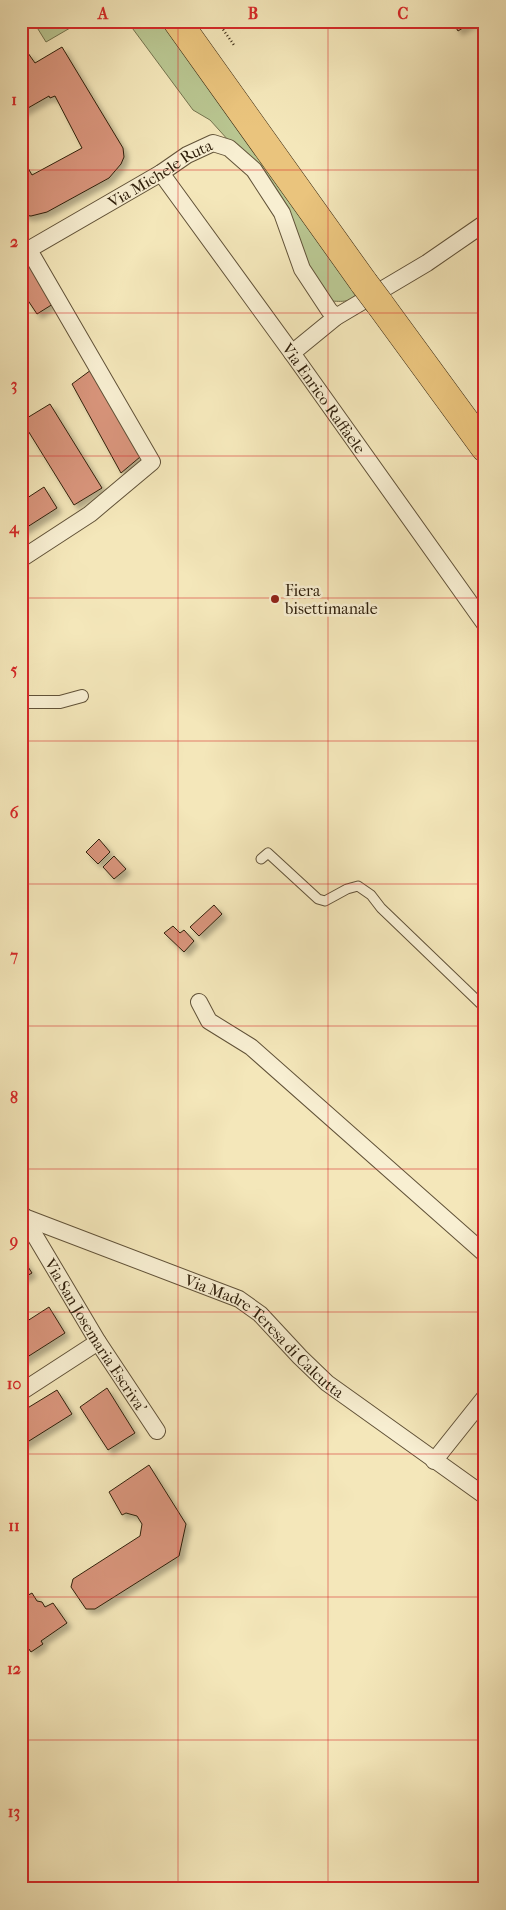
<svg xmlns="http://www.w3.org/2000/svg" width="506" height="1910" font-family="'IM FELL French Canon',serif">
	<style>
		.green { fill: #b9c691; stroke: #74734e }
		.building { fill: #d9957b; stroke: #30200c; filter: url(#shadow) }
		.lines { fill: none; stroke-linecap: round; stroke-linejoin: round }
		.service-casing { stroke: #615238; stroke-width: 11 }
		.pedestrian-casing { stroke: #615238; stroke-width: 14 }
		.minor-casing { stroke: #615238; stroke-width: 18 }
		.trunk-casing { stroke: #30200c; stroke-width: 29 }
		.path { stroke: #30200c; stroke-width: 2.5; stroke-dasharray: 1 2.5; stroke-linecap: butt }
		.service { stroke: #f8efd2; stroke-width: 9 }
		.pedestrian { stroke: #f8efd2; stroke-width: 12 }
		.minor { stroke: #f8efd2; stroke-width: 16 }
		.trunk { stroke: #eac47d; stroke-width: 28 }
		.trunk-bridge-casing { stroke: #30200c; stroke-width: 29; stroke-linecap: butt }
		.trunk-bridge { stroke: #eac47d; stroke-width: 28 }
		.grid { fill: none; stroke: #d62828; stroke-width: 1; stroke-opacity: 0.55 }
		.poi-dot { fill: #8f2418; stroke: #f8efd2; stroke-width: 2 }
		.labels { text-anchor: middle; stroke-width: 5; stroke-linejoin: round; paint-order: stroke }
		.street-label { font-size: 16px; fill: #30200c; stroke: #f8efd2 }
		.poi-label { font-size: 16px; fill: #30200c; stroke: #f8efd2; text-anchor: start }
		.neatline { fill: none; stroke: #d62828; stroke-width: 2 }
		.grid-label { font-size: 16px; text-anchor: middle; font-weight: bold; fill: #d62828 }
	</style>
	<defs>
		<filter id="shadow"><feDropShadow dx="4.5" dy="4.5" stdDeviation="2.5" flood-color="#0004"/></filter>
	</defs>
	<rect width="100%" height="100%" fill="#f4e7ba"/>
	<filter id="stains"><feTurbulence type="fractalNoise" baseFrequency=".004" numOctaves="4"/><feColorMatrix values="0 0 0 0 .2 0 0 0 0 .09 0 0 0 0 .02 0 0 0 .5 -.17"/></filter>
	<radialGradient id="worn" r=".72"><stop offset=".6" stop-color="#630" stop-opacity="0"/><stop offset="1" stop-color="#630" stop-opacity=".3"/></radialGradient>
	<g class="green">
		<polygon points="33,21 82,21 46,42"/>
		<path d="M127,21H167L357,293C350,304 340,301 328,301L229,141L210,120L193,110Z"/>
	</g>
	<g class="building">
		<polygon points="452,21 474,21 458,31"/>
		<polygon points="62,47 123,148 124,157 121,164 109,178 47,212 31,216 24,215 21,213 21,172 28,168 32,175 82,148 55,96 50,98 49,96 21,112 21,57 28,53 35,63"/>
		<polygon points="27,258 53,304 37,314 27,299 28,295 21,284 21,262"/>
		<polygon points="91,370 140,457 121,473 72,384"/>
		<polygon points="50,404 102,488 74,505 22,421"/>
		<polygon points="44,487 57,508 21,531 21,502"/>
		<polygon points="99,839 110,852 98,864 86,852"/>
		<polygon points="114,856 126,869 114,879 103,867"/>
		<polygon points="214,905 222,914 199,936 190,927"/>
		<polygon points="173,926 180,933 184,930 194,941 184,952 164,933"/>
		<polygon points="21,1256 32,1273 21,1279"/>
		<polygon points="49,1307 65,1333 21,1361 21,1325"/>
		<polygon points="107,1388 135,1433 108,1450 80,1407"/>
		<polygon points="57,1390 72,1414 21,1446 21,1412"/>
		<polygon points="149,1465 186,1524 179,1556 95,1609 86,1609 71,1587 73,1579 140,1536 142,1524 137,1516 126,1513 122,1515 109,1492"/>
		<polygon points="32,1593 37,1601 42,1602 45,1607 53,1603 67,1623 41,1641 43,1644 31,1652 21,1638 21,1599"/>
	</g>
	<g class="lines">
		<g class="service-casing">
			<polyline id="service" points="261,859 268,853 318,899 325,901 347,889 358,886 371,895 381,908 485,1008"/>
		</g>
		<g class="pedestrian-casing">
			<polyline id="pedestrian" points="21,702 60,702 82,696"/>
		</g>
		<g class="minor-casing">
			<g id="minor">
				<path id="s1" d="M161,173L292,353L485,624"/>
				<path id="s2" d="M21,254L161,173L187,155L213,143L229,148L254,170L282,213L302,269L329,310L336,317"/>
				<polyline points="292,353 336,317 427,263 485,223"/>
				<polyline points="21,559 90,514 152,462 29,250"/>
				<polyline points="199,1002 209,1021 251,1047 485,1254"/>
				<path id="s3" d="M22,1214L98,1342L157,1431"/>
				<path id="s4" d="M24,1217L239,1299L260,1314L300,1357L327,1383L485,1496"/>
				<polyline points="21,1392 98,1342"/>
				<polyline points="434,1461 485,1397"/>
			</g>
		</g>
		<g class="trunk-casing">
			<g id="trunk">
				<polyline points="177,21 364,283"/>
				<polyline points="379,303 485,448"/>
			</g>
		</g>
		<polyline class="path" points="217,21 234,45"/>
		<use href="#service" class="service"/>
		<use href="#pedestrian" class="pedestrian"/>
		<use href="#minor" class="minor"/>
		<use href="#trunk" class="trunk"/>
		<g class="trunk-bridge-casing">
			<polyline id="trunk-bridge" points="364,283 379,303"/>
		</g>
		<use href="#trunk-bridge" class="trunk-bridge"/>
	</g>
	<path class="grid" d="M178,21V1889M328,21V1889M21,170H485M21,313H485M21,456H485M21,598H485M21,741H485M21,884H485M21,1026H485M21,1169H485M21,1312H485M21,1454H485M21,1597H485M21,1740H485"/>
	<circle class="poi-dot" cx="275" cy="599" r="5"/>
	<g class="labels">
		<g class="street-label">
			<text dy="6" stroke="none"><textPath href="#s2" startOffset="161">Via Michele Ruta</textPath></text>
			<text dy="6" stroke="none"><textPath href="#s1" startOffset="278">Via Enrico Raffaele</textPath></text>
			<text dy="6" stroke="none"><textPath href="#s3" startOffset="142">Via San Josemaria Escriva'</textPath></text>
			<text dy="6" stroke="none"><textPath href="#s4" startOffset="272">Via Madre Teresa di Calcutta</textPath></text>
		</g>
		<g class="poi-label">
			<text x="285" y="596">Fiera<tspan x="285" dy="18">bisettimanale</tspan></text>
		</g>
	</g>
	<rect width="506" height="1910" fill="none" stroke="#f4e7ba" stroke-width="55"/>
	<rect x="28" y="28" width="450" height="1854" class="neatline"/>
	<g class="grid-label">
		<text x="103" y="19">A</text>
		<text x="253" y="19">B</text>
		<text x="403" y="19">C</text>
		<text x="14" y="105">1</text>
		<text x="14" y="247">2</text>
		<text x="14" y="390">3</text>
		<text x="14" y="533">4</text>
		<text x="14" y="675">5</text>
		<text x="14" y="818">6</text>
		<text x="14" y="961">7</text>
		<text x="14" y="1103">8</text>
		<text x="14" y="1246">9</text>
		<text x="14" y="1389">10</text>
		<text x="14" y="1531">11</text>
		<text x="14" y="1674">12</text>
		<text x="14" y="1817">13</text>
	</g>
	<rect width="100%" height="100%" filter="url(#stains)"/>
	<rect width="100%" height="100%" fill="url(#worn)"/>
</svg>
